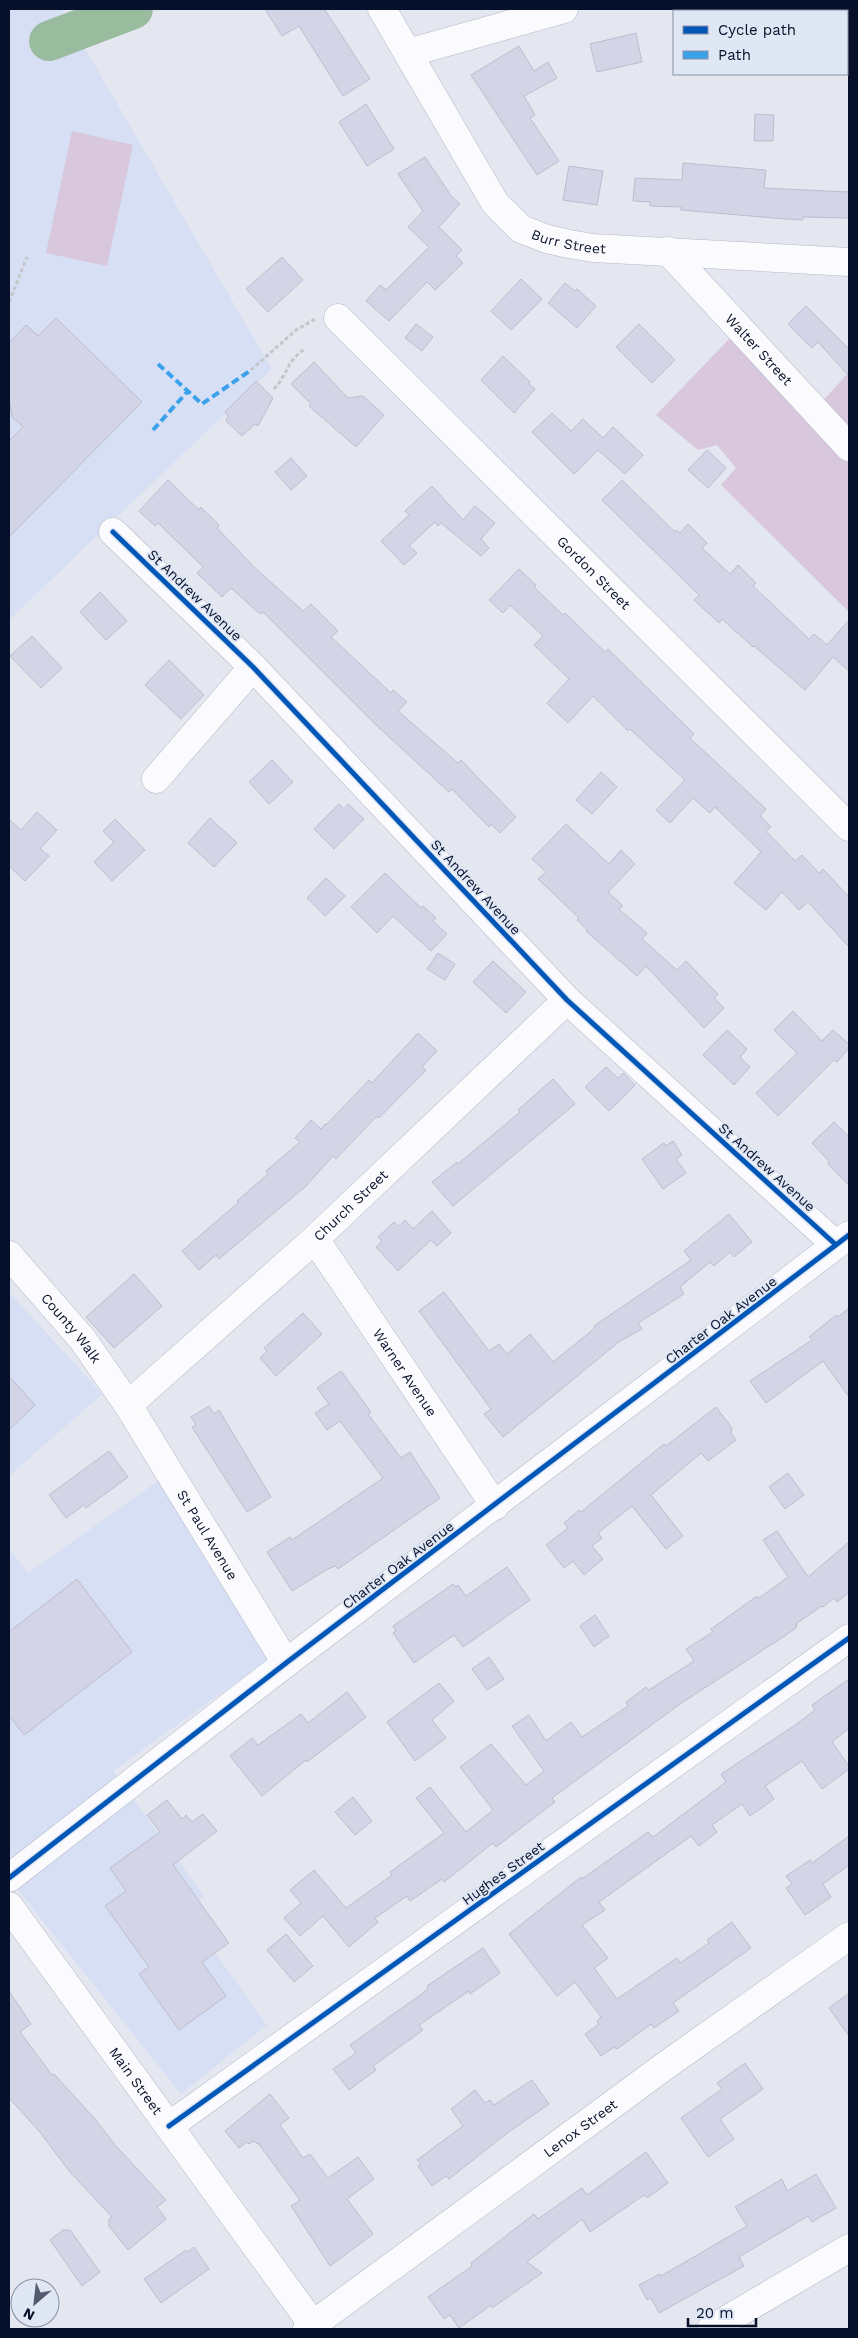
<svg xmlns="http://www.w3.org/2000/svg" width="858" height="2338" font-family="'Work Sans',sans-serif">
	<style>
		.built { fill: #d6dff4 }
		.green { fill: #d8c7dd }
		.lines { fill: none; stroke-linecap: round; stroke-linejoin: round }
		.river { stroke: #99bc9e; stroke-width: 40 }
		.building { fill: #d3d4e6; stroke: #bcbdcf }
		.minor-casing { stroke: #b1b8c8; stroke-width: 29 }
		.major-casing { stroke: #b1b8c8; stroke-width: 29 }
		.path { stroke: #c5c6cc; stroke-width: 3; stroke-dasharray: 4 2.5; stroke-linecap: butt }
		.minor { stroke: #fbfbfd; stroke-width: 28 }
		.major { stroke: #fbfbfd; stroke-width: 28 }
		.quiet { stroke: #3ca1eb; stroke-width: 4; stroke-dasharray: 8 4; stroke-linecap: butt }
		.cycleway-casing { stroke: #dfe6f4; stroke-width: 8 }
		.cycleway { stroke: #0057b8; stroke-width: 5 }
		.labels { text-anchor: middle; stroke-width: 4; stroke-linejoin: round; paint-order: stroke }
		.street-label { font-size: 14px; fill: #07102a; stroke: #dfe6f4 }
	</style>
	<rect width="100%" height="100%" fill="#e4e7ef"/>
	<g class="built">
		<polygon points="9,9 62,9 272,369 9,620"/>
		<polygon points="9,1292 102,1394 9,1476"/>
		<polygon points="158,1481 267,1660 113,1771 204,1896 186,1912 267,2025 181,2094 9,1879 9,1548 28,1573"/>
	</g>
	<g class="green">
		<polygon points="72,131 133,145 107,266 46,253"/>
		<polygon points="730,338 811,414 849,372 849,612 721,485 736,468 717,445 698,450 656,415"/>
	</g>
	<g class="lines">
		<polyline class="river" points="49,41 133,9"/>
	</g>
	<g class="building">
		<polygon points="265,9 327,9 325,10 370,79 343,96 299,26 282,36"/>
		<polygon points="636,33 642,62 597,72 590,44"/>
		<polygon points="519,46 534,71 548,62 557,78 524,96 535,115 530,118 559,161 537,175 471,75"/>
		<polygon points="366,104 394,149 367,166 339,122"/>
		<polygon points="755,114 774,115 773,141 754,141"/>
		<polygon points="425,157 452,197 460,204 439,227 462,250 456,256 463,263 435,290 427,282 389,321 366,301 380,285 386,290 429,247 408,227 423,211 398,174"/>
		<polygon points="683,163 766,170 764,188 849,192 849,218 803,217 803,220 785,219 681,210 681,207 650,206 650,202 633,201 635,178 682,180"/>
		<polygon points="569,166 603,171 597,205 563,200"/>
		<polygon points="282,257 303,280 268,312 246,289"/>
		<polygon points="521,279 542,299 511,330 491,311"/>
		<polygon points="565,283 575,291 577,289 596,306 577,328 548,303"/>
		<polygon points="806,306 849,349 849,376 818,342 812,348 788,324"/>
		<polygon points="56,318 142,402 9,537 9,441 23,427 12,417 9,397 9,343 26,325 38,336"/>
		<polygon points="416,324 433,337 422,351 405,338"/>
		<polygon points="639,324 675,360 652,383 616,347"/>
		<polygon points="503,356 530,382 529,384 535,389 514,413 481,380"/>
		<polygon points="314,362 348,398 363,396 384,415 356,447 309,406 311,404 291,384"/>
		<polygon points="256,381 273,398 258,426 255,424 242,436 226,421 228,416 225,412"/>
		<polygon points="552,413 571,431 583,419 603,438 613,427 643,455 625,474 598,450 574,474 532,432"/>
		<polygon points="707,450 726,468 708,488 688,470"/>
		<polygon points="291,458 307,476 291,490 275,472"/>
		<polygon points="168,480 199,510 201,507 219,525 217,528 254,567 303,611 311,604 338,631 331,637 391,693 393,690 407,702 398,711 458,763 461,760 516,817 500,833 491,824 489,827 452,789 449,792 376,725 263,612 260,614 231,588 222,597 197,573 203,567 158,523 155,526 139,511"/>
		<polygon points="622,480 675,532 676,530 680,533 688,524 707,543 702,548 730,574 738,565 756,583 753,586 809,639 814,634 827,645 849,620 849,671 833,657 805,690 754,646 753,647 722,619 719,623 694,600 699,595 602,500"/>
		<polygon points="432,486 463,520 475,506 495,523 481,539 489,548 481,556 441,523 438,526 435,522 409,546 417,553 404,565 381,541 409,515 405,511"/>
		<polygon points="519,569 536,585 534,587 563,615 565,613 605,652 608,649 694,734 690,738 766,809 760,816 771,827 766,831 795,861 802,855 819,873 823,869 849,897 849,947 808,902 799,910 782,892 766,910 734,883 761,852 715,807 710,813 693,798 670,823 656,810 685,780 630,729 628,731 593,696 568,723 547,703 569,679 534,645 543,636 510,605 503,613 489,600"/>
		<polygon points="100,592 127,621 106,640 80,612"/>
		<polygon points="32,636 62,668 41,688 10,656"/>
		<polygon points="169,660 204,695 181,719 145,685"/>
		<polygon points="272,760 293,782 269,804 249,782"/>
		<polygon points="601,772 617,787 592,814 576,800"/>
		<polygon points="339,804 344,809 348,804 364,819 334,849 314,829"/>
		<polygon points="37,812 57,830 40,849 49,856 25,881 9,866 9,819 21,830"/>
		<polygon points="210,818 237,843 214,867 188,843"/>
		<polygon points="115,819 145,850 112,881 94,862 114,842 103,831"/>
		<polygon points="566,824 609,864 621,850 635,864 608,892 623,906 619,909 647,933 642,939 677,970 686,961 718,994 714,998 724,1008 704,1028 646,966 637,976 586,931 587,930 577,920 579,918 538,879 546,872 532,859"/>
		<polygon points="385,873 421,908 423,906 436,918 433,921 447,934 431,951 393,916 377,933 351,907"/>
		<polygon points="326,878 345,896 325,916 307,898"/>
		<polygon points="438,953 455,964 445,980 427,969"/>
		<polygon points="493,961 526,992 506,1013 473,982"/>
		<polygon points="793,1011 822,1041 833,1030 849,1044 849,1048 837,1062 834,1060 778,1116 756,1093 797,1053 774,1030"/>
		<polygon points="727,1030 747,1049 740,1057 750,1067 734,1085 703,1055"/>
		<polygon points="418,1033 437,1051 422,1067 426,1070 380,1117 376,1117 336,1159 333,1156 305,1187 219,1259 216,1255 199,1270 182,1251 239,1202 237,1201 268,1174 266,1171 300,1142 295,1138 311,1120 321,1129 325,1124 326,1125 369,1080 372,1083"/>
		<polygon points="606,1067 618,1078 623,1073 635,1085 609,1111 585,1087"/>
		<polygon points="553,1079 575,1104 453,1206 432,1182 457,1162 458,1164 520,1112 518,1110"/>
		<polygon points="834,1122 849,1137 849,1185 829,1165 828,1160 812,1143"/>
		<polygon points="673,1141 682,1155 676,1159 686,1173 663,1189 642,1159 664,1143 666,1146"/>
		<polygon points="432,1211 451,1233 437,1246 431,1240 398,1271 376,1247 382,1241 378,1237 394,1222 399,1226 405,1220 413,1229"/>
		<polygon points="729,1214 752,1242 734,1257 730,1252 714,1266 710,1262 680,1287 684,1294 638,1323 642,1329 620,1341 503,1437 484,1414 491,1409 419,1311 444,1292 489,1351 499,1344 507,1354 530,1334 553,1362 595,1328 594,1326 691,1260 684,1251"/>
		<polygon points="134,1274 162,1306 114,1348 86,1317"/>
		<polygon points="849,1308 849,1397 823,1361 766,1403 750,1381 812,1340 809,1337 836,1315 838,1317"/>
		<polygon points="303,1313 322,1334 276,1376 260,1358 267,1351 264,1348"/>
		<polygon points="341,1371 371,1412 368,1414 401,1458 410,1452 440,1498 338,1569 335,1566 326,1570 292,1591 267,1552 290,1537 292,1540 383,1478 340,1421 327,1430 315,1413 329,1404 317,1388"/>
		<polygon points="9,1376 35,1405 9,1430"/>
		<polygon points="209,1406 214,1414 219,1410 271,1497 247,1512 192,1427 196,1425 191,1417"/>
		<polygon points="716,1407 732,1428 731,1433 736,1440 708,1461 701,1453 651,1495 683,1536 666,1549 632,1506 598,1533 602,1538 592,1546 603,1559 584,1575 573,1561 564,1568 546,1545 568,1528 564,1523 579,1510 581,1512 664,1444 666,1446"/>
		<polygon points="109,1451 128,1477 86,1508 84,1505 66,1518 49,1495"/>
		<polygon points="788,1473 804,1495 785,1509 769,1487"/>
		<polygon points="777,1531 808,1577 849,1542 849,1592 837,1602 834,1598 823,1607 822,1606 797,1623 796,1628 783,1637 680,1704 552,1798 555,1802 496,1847 493,1843 444,1882 442,1879 410,1901 407,1896 375,1918 378,1922 349,1947 323,1916 300,1936 284,1918 301,1903 290,1890 314,1870 346,1908 392,1875 390,1872 444,1833 416,1798 430,1787 466,1832 493,1810 460,1767 491,1744 526,1785 544,1771 512,1726 529,1715 546,1741 571,1722 582,1737 628,1706 626,1702 646,1687 649,1690 694,1661 686,1649 713,1632 711,1629 757,1596 759,1598 788,1577 763,1540"/>
		<polygon points="507,1567 530,1600 463,1647 454,1635 414,1663 393,1633 396,1631 393,1626 453,1584 455,1587 458,1585 466,1596"/>
		<polygon points="77,1579 132,1652 24,1735 9,1715 9,1632"/>
		<polygon points="595,1615 609,1636 594,1647 580,1626"/>
		<polygon points="489,1657 504,1679 487,1690 472,1669"/>
		<polygon points="849,1679 849,1728 832,1742 849,1766 849,1769 822,1789 802,1761 765,1786 774,1799 750,1816 742,1804 712,1825 717,1832 699,1846 691,1836 599,1902 605,1910 582,1925 608,1958 594,1968 617,1999 677,1958 680,1963 709,1943 707,1940 732,1922 751,1948 673,2003 679,2011 654,2028 651,2024 617,2049 614,2047 601,2056 585,2034 599,2024 597,2021 601,2017 575,1982 557,1996 509,1934 581,1877 582,1879 648,1832 653,1837 726,1782 721,1774 794,1726 815,1710 812,1705"/>
		<polygon points="439,1683 454,1701 432,1720 446,1738 415,1761 387,1722"/>
		<polygon points="347,1692 366,1717 307,1762 306,1760 262,1796 230,1756 252,1738 258,1745 301,1714 308,1723"/>
		<polygon points="353,1797 372,1821 355,1835 335,1812"/>
		<polygon points="167,1800 182,1819 186,1815 192,1822 203,1814 217,1831 173,1865 229,1943 202,1962 226,1996 179,2030 139,1974 149,1967 105,1906 126,1891 110,1868 160,1832 147,1815"/>
		<polygon points="849,1836 849,1865 823,1884 831,1897 805,1915 786,1888 792,1884 786,1876 810,1860 812,1863"/>
		<polygon points="286,1934 313,1966 294,1982 267,1950"/>
		<polygon points="483,1948 500,1973 470,1994 469,1991 419,2025 423,2030 373,2066 376,2070 349,2090 333,2069 356,2053 350,2045 423,1993 428,1988 427,1986"/>
		<polygon points="9,1991 31,2024 20,2032 52,2075 54,2074 95,2119 116,2146 166,2200 157,2207 166,2219 128,2250 109,2226 109,2219 112,2217 70,2172 39,2131 9,2098"/>
		<polygon points="849,1993 849,2036 829,2008"/>
		<polygon points="745,2063 763,2089 720,2119 734,2139 708,2157 681,2118 722,2089 717,2083"/>
		<polygon points="532,2080 549,2104 506,2134 449,2179 446,2176 432,2186 418,2166 421,2164 417,2160 463,2126 451,2109 475,2090 485,2103 490,2100 494,2105"/>
		<polygon points="270,2094 289,2118 280,2125 303,2158 310,2154 328,2178 358,2157 374,2179 347,2199 373,2234 330,2266 291,2206 300,2200 258,2143 257,2144 254,2141 249,2144 247,2142 239,2148 225,2131"/>
		<polygon points="646,2152 668,2183 647,2198 644,2195 590,2232 582,2219 527,2262 542,2273 492,2308 491,2305 459,2328 450,2315 444,2319 428,2297 472,2266 471,2263 534,2214 538,2219 582,2188 587,2195"/>
		<polygon points="816,2174 836,2208 812,2222 808,2216 739,2257 744,2266 659,2313 651,2298 647,2300 639,2285 660,2274 661,2276 747,2226 735,2207 782,2179 787,2191"/>
		<polygon points="63,2230 70,2230 100,2272 82,2286 50,2240"/>
		<polygon points="194,2247 209,2269 161,2303 144,2279 186,2250 188,2252"/>
	</g>
	<g class="lines">
		<g class="minor-casing">
			<g id="minor">
				<path id="s1" d="M382,9L495,203L521,229L547,239L569,244L593,248L849,262"/>
				<polyline points="408,53 564,9"/>
				<path id="s2" d="M668,251L849,447"/>
				<path id="s3" d="M338,318L849,827"/>
				<polyline points="113,532 253,667 567,1000 835,1244"/>
				<polyline points="156,779 253,667"/>
				<path id="s4" d="M315,1239L495,1506"/>
				<path id="s5" d="M9,1255L83,1340L128,1405L286,1663"/>
				<path id="s6" d="M128,1405L315,1239L567,1000"/>
				<polyline points="9,1878 286,1663 849,1235"/>
				<polyline points="169,2126 849,1638"/>
				<path id="s7" d="M307,2329L669,2063L849,1936"/>
				<polyline points="711,2329 849,2248"/>
			</g>
		</g>
		<g class="major-casing">
			<g id="major">
				<path id="s8" d="M9,1906L316,2329"/>
			</g>
		</g>
		<g class="path">
			<polyline points="9,302 27,257"/>
			<polyline points="251,370 296,330 315,319"/>
			<path d="M274,389C288,374 287,360 305,349"/>
		</g>
		<use href="#minor" class="minor"/>
		<use href="#major" class="major"/>
		<g class="quiet">
			<polyline points="158,364 202,404 251,370"/>
			<polyline points="153,430 188,391"/>
		</g>
		<g class="cycleway-casing">
			<g id="cycleway">
				<polyline points="113,532 253,667 567,1000 835,1244"/>
				<polyline points="9,1878 286,1663 849,1235"/>
				<polyline points="169,2126 849,1638"/>
			</g>
		</g>
		<use href="#cycleway" class="cycleway"/>
	</g>
	<g class="labels">
		<g class="street-label">
			<text dy="5" stroke="none"><textPath href="#s1" startOffset="311">Burr Street</textPath></text>
			<text dy="5" stroke="none"><textPath href="#s2" startOffset="134">Walter Street</textPath></text>
			<text dy="5" stroke="none"><textPath href="#s3" startOffset="361">Gordon Street</textPath></text>
			<text transform="translate(195 595) rotate(44)" y="5">St Andrew Avenue</text>
			<text transform="translate(476 887) rotate(47)" y="5">St Andrew Avenue</text>
			<text transform="translate(767 1167) rotate(42)" y="5">St Andrew Avenue</text>
			<text dy="5" stroke="none"><textPath href="#s6" startOffset="299">Church Street</textPath></text>
			<text transform="translate(721 1320) rotate(-37)" y="5">Charter Oak Avenue</text>
			<text dy="5" stroke="none"><textPath href="#s5" startOffset="96">County Walk</textPath></text>
			<text dy="5" stroke="none"><textPath href="#s4" startOffset="161">Warner Avenue</textPath></text>
			<text dy="5" stroke="none"><textPath href="#s5" startOffset="344">St Paul Avenue</textPath></text>
			<text transform="translate(398 1565) rotate(-37)" y="5">Charter Oak Avenue</text>
			<text transform="translate(503 1873) rotate(-36)" y="5">Hughes Street</text>
			<text dy="5" stroke="none"><textPath href="#s8" startOffset="216">Main Street</textPath></text>
			<text dy="5" stroke="none"><textPath href="#s7" startOffset="339">Lenox Street</textPath></text>
		</g>
	</g>
	<rect width="858" height="2338" fill="none" stroke="#07102a" stroke-width="20"/>
	<rect x="673" y="10" width="175" height="65" fill="#dfe6f4" stroke="#8990a3"/>
	<rect x="683" y="26" width="25" height="8" fill="#0057b8" stroke="#8990a3"/>
	<text x="718" y="35" font-size="15" fill="#07102a">Cycle path</text>
	<rect x="683" y="51" width="25" height="8" fill="#3ca1eb" stroke="#8990a3"/>
	<text x="718" y="60" font-size="15" fill="#07102a">Path</text>
	<g transform="translate(35 2303) rotate(208)"><circle r="24" fill="#dfe6f4" stroke="#8990a3"/>
	<path d="M0-4L9 19L0 12L-9 19Z" fill="#545b6f"/>
	<text y="-8" font-size="14" font-weight="bold" text-anchor="middle" fill="#07102a">N</text>
	</g>
	<path d="M688 2318v8h68v-8" fill="none" stroke="#07102a" stroke-width="2.5"/>
	<text x="696" y="2318" font-size="15" fill="#07102a" stroke="#dfe6f4" stroke-width="4" paint-order="stroke">20 m</text>
</svg>
